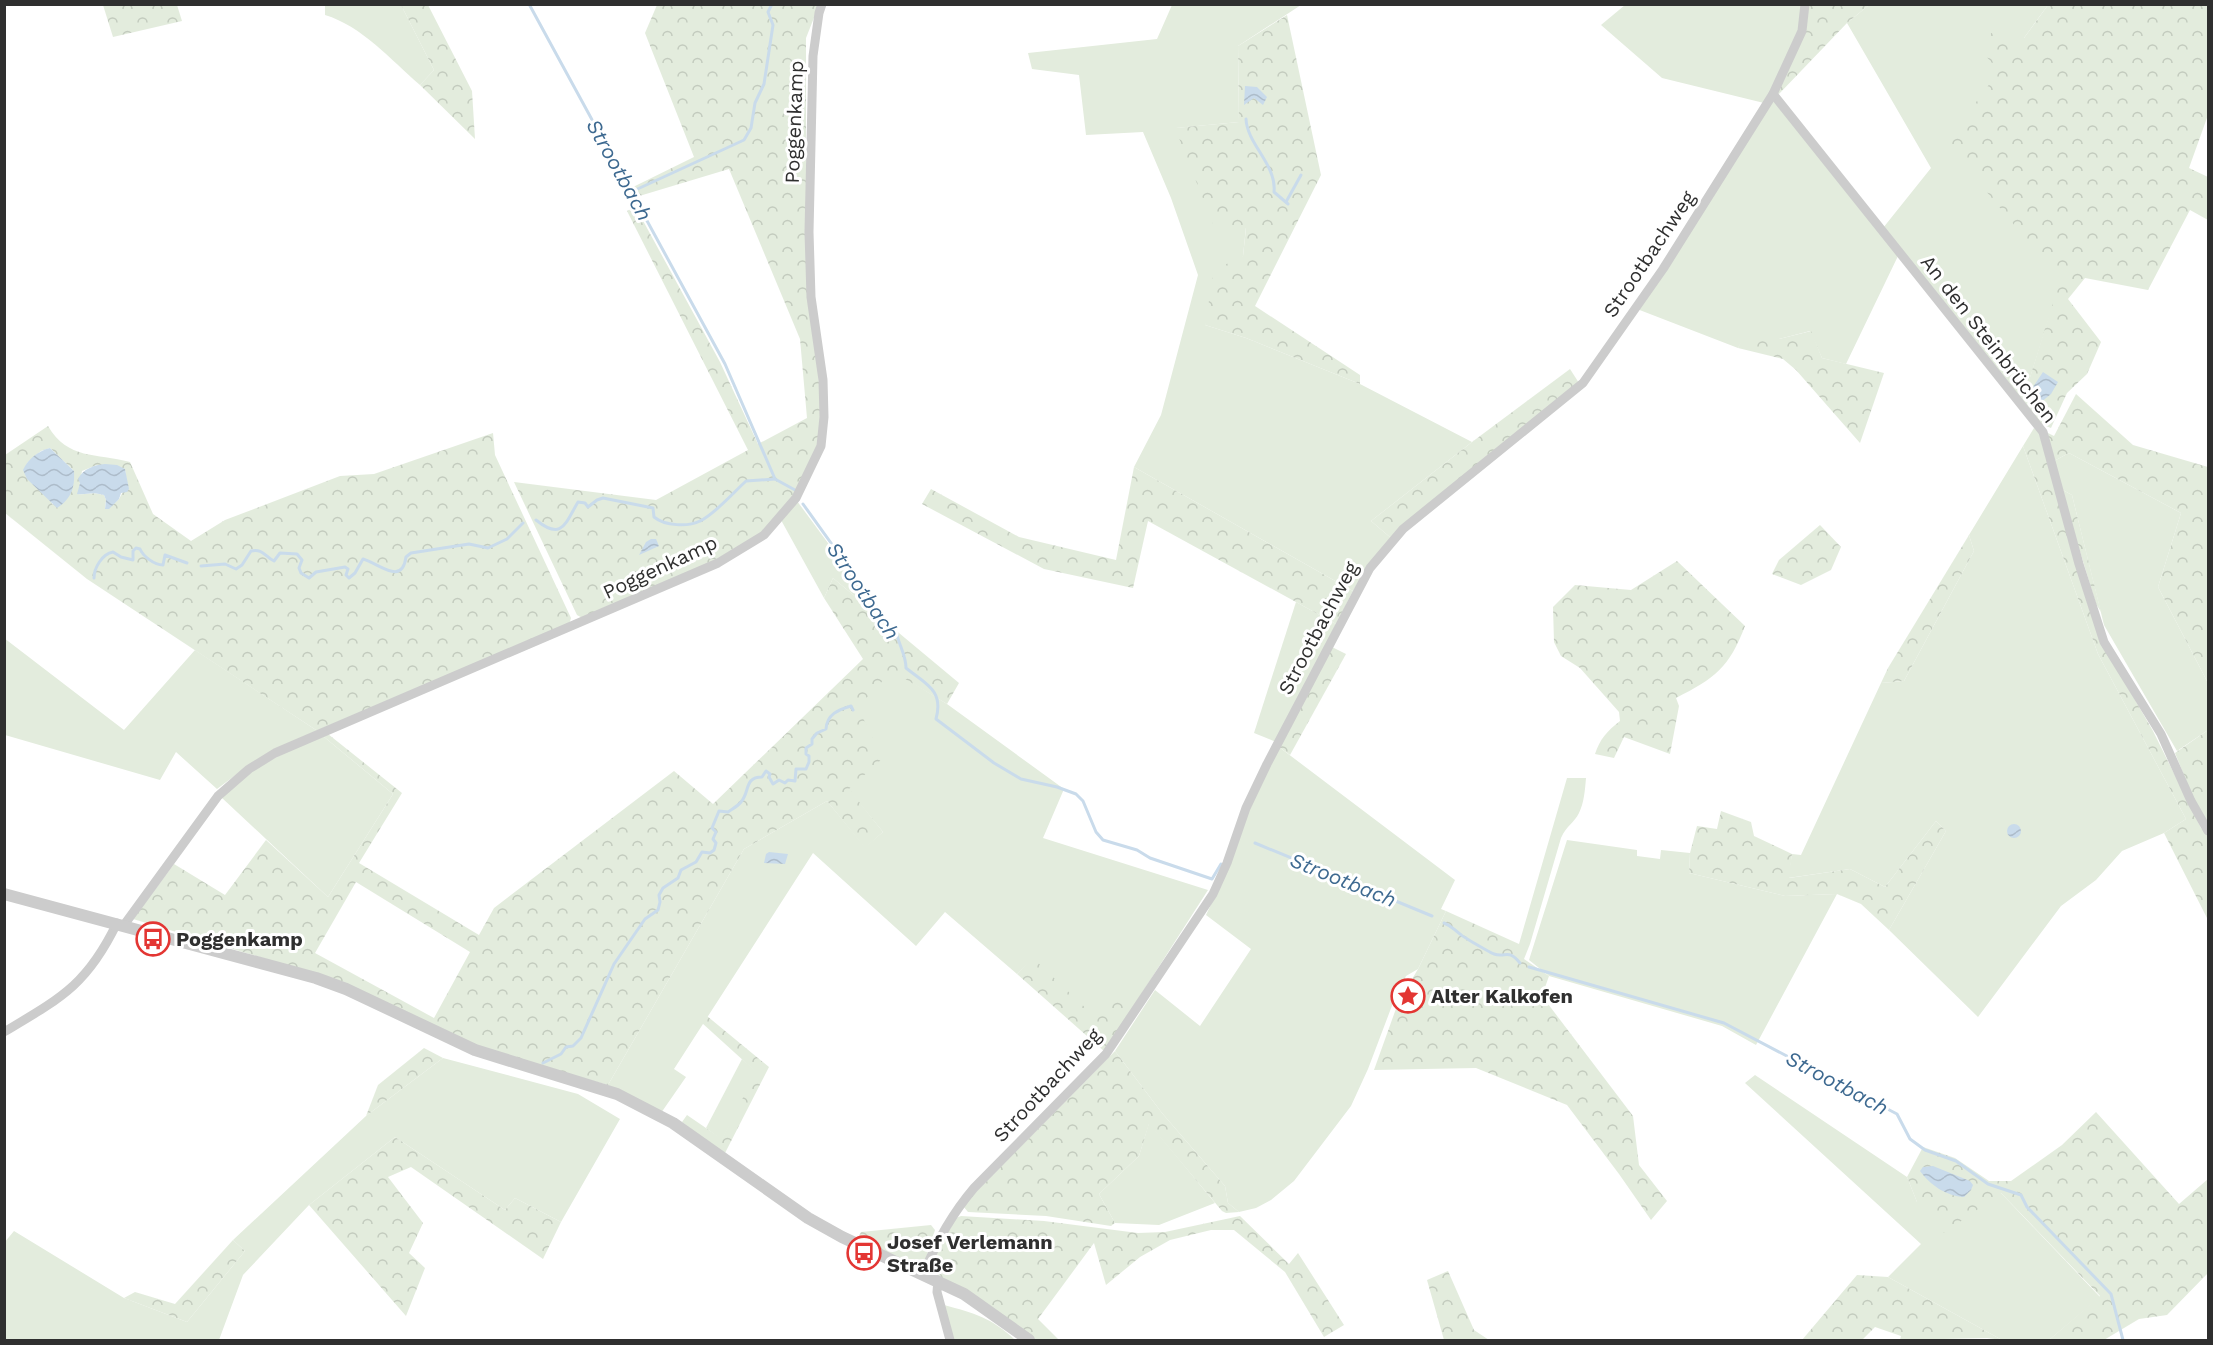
<svg xmlns="http://www.w3.org/2000/svg" width="2213" height="1345" font-family="'Work Sans',sans-serif">
	<style>
		.grass { fill: #e3ecdd }
		.forest { fill: url(#forest-crowns); fill-rule: evenodd }
		.water { fill: url(#water-waves) }
		.lines { fill: none; stroke-linecap: round; stroke-linejoin: round }
		.stream { stroke: #c9dbeb; stroke-width: 3 }
		.minor { stroke: #ccc; stroke-width: 9 }
		.tertiary { stroke: #ccc; stroke-width: 12 }
		.labels { text-anchor: middle; stroke-width: 6; stroke-linejoin: round; paint-order: stroke }
		.street-label { font-size: 20px; fill: #2f2f2f; stroke: #fff }
		.poi-label { font-size: 20px; font-weight: bold; fill: #2f2f2f; stroke: #fff; text-anchor: start }
		.water-label { font-size: 21px; font-style: italic; fill: #3d6990; stroke: #fff }
	</style>
	<defs>
		<pattern id="forest-crowns" width="20" height="18" patternUnits="userSpaceOnUse" patternTransform="scale(1.5)"><rect width="20" height="18" fill="#e3ecdd"/><path d="M2 6a3 3 0 1 1 6 0M12 15a3 3 0 1 1 6 0" fill="none" stroke="#c3cbbe"/></pattern>
		<pattern id="water-waves" width="16" height="10" patternUnits="userSpaceOnUse" patternTransform="scale(1.5)"><rect width="16" height="10" fill="#c9dbeb"/><path d="M0 5q4-4 8 0t8 0" fill="none" stroke="#adbcca"/></pattern>
	</defs>
	<rect width="100%" height="100%" fill="#fff"/>
	<g class="grass">
		<path d="M325,5H401L434,70L420,85C391,60 362,26 325,15Z"/>
		<polygon points="1172,5 1301,5 1238,46 1239,122 1176,128 1246,227 1243,256 1205,325 1246,338 1360,384 1472,442 1371,521 1391,538 1367,566 1353,591 1134,467 1161,415 1198,275 1171,198 1143,132 1086,135 1079,75 1032,69 1028,53 1157,39"/>
		<polygon points="1625,5 1803,5 1800,30 1764,103 1662,78 1601,25"/>
		<polygon points="1869,5 2048,5 1947,143 2061,280 2027,387 2017,397 1883,228 1931,168 1847,23"/>
		<polygon points="1772,98 1898,256 1846,364 1822,358 1810,331 1779,339 1743,339 1738,348 1637,309"/>
		<polygon points="2023,446 2098,654 2186,819 2164,833 2122,851 2096,880 2061,906 1978,1017 1889,930 1946,831 1936,821 1885,887 1850,869 1788,878 1792,854 1801,855 1881,683 1904,681 1974,551 1969,535"/>
		<polygon points="2069,453 2181,513 2158,587 2208,683 2208,730 2177,751 2104,625 2072,495 2061,489 2054,461"/>
		<polygon points="797,501 887,623 833,578 824,598 781,520"/>
		<polygon points="1296,602 1336,624 1276,742 1254,733"/>
		<polygon points="4,638 124,730 195,650 319,732 249,765 217,789 176,752 160,780 5,735"/>
		<polygon points="892,670 947,704 1064,789 1043,838 1208,890 1133,1007 1094,1017 1033,959 1017,974 945,912 916,946 813,853 674,1069 686,1077 661,1113 608,1085 744,849 827,801 865,847 883,832 848,789 857,707"/>
		<path d="M323,736L393,794L328,897L221,797C250,767 285,752 323,736Z"/>
		<polygon points="1279,747 1455,880 1441,909 1446,911 1418,969 1406,976 1393,1003 1368,1069 1351,1106 1294,1181 1271,1200 1256,1208 1239,1212 1228,1203 1225,1186 1162,1113 1115,1051 1155,990 1200,1026 1251,949 1206,915 1216,894 1247,811"/>
		<path d="M1567,778H1586C1585,790 1584,803 1579,813C1574,823 1567,825 1561,838L1530,944H1519Z"/>
		<polygon points="1567,840 1637,850 1637,856 1660,859 1661,850 1690,853 1689,873 1785,896 1837,894 1756,1045 1722,1026 1549,976 1529,960"/>
		<polygon points="443,1058 578,1094 620,1119 561,1222 515,1198 505,1210 395,1137 309,1205 243,1275 219,1340 5,1340 4,1243 14,1231 124,1298 187,1322 245,1251 233,1240 366,1116"/>
		<polygon points="742,1059 757,1072 722,1140 706,1128"/>
		<polygon points="1755,1075 1907,1177 1917,1202 2001,1193 2100,1297 2049,1340 2002,1340 1888,1277 1921,1244 1745,1083"/>
		<polygon points="1149,1123 1215,1203 1159,1225 1115,1223 1099,1194 1139,1156"/>
		<path d="M944,1305C974,1313 992,1318 1015,1340H953Z"/>
	</g>
	<g class="forest">
		<polygon points="103,5 177,5 182,21 113,37"/>
		<polygon points="401,5 428,5 472,91 475,139 420,85 434,70"/>
		<polygon points="657,5 819,5 806,38 806,239 819,382 821,416 818,445 794,496 763,533 715,560 584,619 577,615 514,482 656,500 748,450 627,211 635,206 720,362 758,444 807,418 800,339 729,169 636,197 631,188 694,157 645,33"/>
		<polygon points="1808,5 1869,5 1847,23 1777,96 1776,93"/>
		<polygon points="2048,5 2208,5 2208,115 2189,168 2208,177 2208,220 2190,210 2148,290 2085,278 2068,299 2101,342 2087,374 2067,393 2051,428 2038,423 2017,397 2027,387 2060,280 1946,143 1999,71 1985,55 1991,33 2024,38"/>
		<polygon points="1287,15 1321,175 1255,306 1360,375 1360,384 1246,338 1205,325 1214,270 1243,256 1246,228 1215,229 1175,128 1239,122 1238,46"/>
		<polygon points="1811,331 1822,358 1884,373 1860,443 1796,370 1783,359 1738,348 1742,339 1779,339"/>
		<polygon points="1570,369 1579,383 1391,538 1371,521 1472,442"/>
		<polygon points="2076,394 2133,445 2208,467 2208,683 2158,587 2181,513 2069,453 2054,461 2046,432 2054,436"/>
		<path d="M48,426C68,460 96,453 130,462L153,514L191,541L225,520L340,476L374,474L493,433L495,455L571,618L569,625L319,732L87,579L5,513V455ZM50,448L74,471L53,505L27,463L41,451ZM97,465L125,469L127,484L119,499L109,508H105L106,500L104,495C90,491 89,495 78,494L82,471Z"/>
		<polygon points="2034,428 2041,433 2105,648 2153,731 2201,828 2208,835 2208,920 2164,833 2186,819 2098,654 2023,446"/>
		<polygon points="1134,467 1353,591 1336,624 1148,521 1133,588 1044,569 922,504 931,489 1019,537 1116,560"/>
		<polygon points="2061,489 2072,495 2101,612 2096,604"/>
		<polygon points="1820,525 1841,547 1831,570 1801,585 1772,574 1779,560"/>
		<polygon points="1969,535 1974,551 1904,681 1881,683 1888,668"/>
		<path d="M1677,561L1745,626C1729,668 1715,678 1676,698L1679,706L1670,754L1624,737L1614,758L1595,754C1600,739 1607,731 1620,721L1619,712L1580,668L1561,656L1554,642L1553,607L1575,585L1631,590Z"/>
		<path d="M833,578L959,683L947,704L892,671L858,707L882,759L849,789L883,832L865,848L827,801L744,849L608,1085L477,1049L316,974L133,919L174,864L225,895L266,840L328,897L393,794L323,736L328,734L402,793L359,863L479,935L494,908L674,771L713,804L863,659L824,598ZM356,882L470,952L434,1018L315,953Z"/>
		<polygon points="1332,647 1346,654 1290,755 1279,747"/>
		<polygon points="2208,730 2208,825 2194,800 2175,753"/>
		<polygon points="1721,811 1751,822 1754,836 1792,854 1789,878 1850,869 1885,887 1936,821 1946,831 1889,930 1861,904 1837,894 1785,896 1689,873 1690,853 1697,826 1717,829"/>
		<polygon points="1446,911 1519,944 1530,944 1524,959 1549,976 1542,996 1633,1116 1639,1165 1667,1201 1651,1220 1619,1174 1567,1105 1476,1068 1374,1070 1398,1003 1418,969"/>
		<polygon points="1033,958 1094,1016 1112,990 1133,1007 1105,1052 1017,974"/>
		<polygon points="707,1016 769,1067 724,1155 682,1122 687,1115 722,1139 756,1072 702,1023"/>
		<polygon points="424,1048 443,1058 366,1116 378,1085"/>
		<polygon points="1115,1051 1162,1113 1225,1186 1228,1203 1239,1212 1226,1213 1222,1211 1149,1124 1139,1156 1099,1194 1115,1223 1111,1226 1046,1216 968,1212 963,1206 965,1203"/>
		<polygon points="2096,1112 2179,1204 2208,1179 2208,1273 2167,1315 2139,1319 2104,1340 2049,1340 2100,1296 2001,1193 1944,1233 1917,1202 1907,1177 1923,1147 1955,1158 1989,1181 2011,1181 2062,1145"/>
		<polygon points="395,1137 505,1210 515,1198 561,1222 543,1259 411,1167 388,1177 423,1223 409,1253 425,1268 406,1316 309,1205"/>
		<polygon points="961,1216 1044,1221 1138,1233 1165,1232 1240,1216 1289,1264 1298,1253 1344,1325 1324,1337 1285,1272 1234,1230 1211,1230 1170,1240 1140,1257 1106,1285 1094,1243 1038,1319 1059,1340 1035,1340 929,1272 935,1256 956,1218"/>
		<polygon points="931,1225 935,1230 925,1261 916,1266 857,1240 861,1232"/>
		<polygon points="233,1240 245,1251 187,1322 124,1298 135,1292 175,1304"/>
		<polygon points="1448,1271 1474,1330 1489,1340 1444,1340 1427,1280"/>
		<polygon points="1857,1275 1888,1277 2002,1340 1987,1338 1900,1340 1901,1336 1875,1327 1862,1340 1802,1340"/>
	</g>
	<g class="water">
		<polygon points="1245,86 1257,87 1267,97 1263,105 1254,98 1244,105"/>
		<polygon points="2043,372 2058,382 2051,394 2035,407 2033,407 2023,395 2031,390"/>
		<path d="M50,448L74,471C75,488 71,499 57,508L27,479L23,470C28,459 38,451 50,448Z"/>
		<path d="M105,464L117,465L125,469L129,489L127,492L121,493L119,499L109,509H105L106,500L104,495C90,491 89,495 77,494L80,483L78,479C83,469 94,465 105,464Z"/>
		<polygon points="651,539 656,539 659,546 639,555 646,542"/>
		<circle cx="2014" cy="831" r="7"/>
		<polygon points="769,852 788,854 785,864 764,863 766,854"/>
		<path d="M1933,1166L1970,1181L1973,1185L1971,1190L1964,1197C1946,1196 1930,1185 1920,1171L1923,1167Z"/>
	</g>
	<g class="lines">
		<g class="stream">
			<polyline points="529,4 725,364 775,479 795,490"/>
			<path d="M1246,119C1247,144 1277,165 1274,192L1288,204"/>
			<polyline points="631,192 744,140 751,128 755,103 764,84 773,25 768,12 772,4"/>
			<polyline points="1286,202 1301,175"/>
			<path d="M803,504L897,635C900,647 906,656 906,668C926,684 944,690 936,719L994,763L1021,779L1057,787L1076,794L1083,801L1096,832L1103,840L1137,850L1150,858L1212,879L1221,864"/>
			<path d="M536,520C562,541 565,524 578,502L585,503L588,507L597,500L603,498L653,508L654,517C665,526 688,527 700,521C714,515 735,491 746,481L775,479"/>
			<path d="M201,566L225,564L236,569L242,565L251,551C263,548 265,557 274,561L280,553L297,554L302,560L299,568L301,573L309,578L316,572L345,567L348,569L346,575L349,578L355,573L363,559C380,564 402,586 406,557L411,553L469,544L488,548L507,539L523,523"/>
			<path d="M94,578C94,568 102,554 113,552L121,557L133,560V551L136,548L140,549C143,556 154,565 163,565L165,555L187,563"/>
			<polyline points="1255,843 1432,916"/>
			<path d="M1444,923C1452,926 1454,930 1460,934C1463,937 1491,953 1494,954C1506,958 1508,948 1520,963"/>
			<polyline points="1529,967 1724,1023 1897,1114 1910,1139 1925,1150 1956,1161 1988,1184 2021,1195 2027,1207 2111,1294 2123,1340"/>
			<path d="M543,1063L561,1054L566,1047L573,1046L581,1038L614,964L645,919L658,910L660,902L659,895L663,888L678,878L681,870L696,862L702,852L710,853L714,850L716,843L713,839L716,832L712,828L719,811L728,812C732,809 738,806 741,802C750,792 744,777 762,777L766,771L770,774L769,777L773,784L779,780L785,783L788,780L795,781L796,769H806L809,762V756L806,754V748L812,744V739L817,733L826,729C827,714 838,710 851,706L853,710"/>
		</g>
		<g class="minor">
			<polyline points="1773,94 2043,432 2079,564 2104,642 2161,734 2191,801 2208,831"/>
			<polyline points="124,925 218,796 249,769 275,753 718,563 764,535 796,498 821,446 824,417 823,380 811,297 809,232 813,56 819,13 822,4"/>
			<path d="M4,1032C61,998 87,985 117,923"/>
			<path d="M923,1275C936,1242 951,1215 974,1188L1106,1054L1213,894L1227,863L1246,808L1267,764L1370,568L1403,529L1583,383L1663,269L1773,94L1802,31L1805,4"/>
			<polyline points="938,1280 937,1292 950,1340"/>
		</g>
		<polyline class="tertiary" points="4,894 316,978 346,989 475,1050 617,1094 673,1123 808,1218 842,1237 964,1294 1029,1340"/>
	</g>
	<defs>
		<g id="bus-ring" transform="scale(1.725)"><circle r="9.5" fill="#fff" stroke="#e33633" stroke-width="1.5"/><path d="M-5-6H5V4H4V6H2V4H-2V6H-4V4H-5ZM-3.5-4V0h7V-4ZM-3.5 1.2v1.5H-2V1.2ZM2 1.2v1.5H3.5V1.2Z" fill="#e33633"/></g>
		<g id="sight-ring" transform="scale(1.725)"><circle r="9.5" fill="#fff" stroke="#e33633" stroke-width="1.5"/><path d="M0-6L1.8-2.2L6-1.7L2.9 1.2L3.7 5.4L0 3.3L-3.7 5.4L-2.9 1.2L-6-1.7L-1.8-2.2Z" fill="#e33633"/></g>
	</defs>
	<g fill-rule="evenodd">
		<use href="#bus-ring" x="153" y="939"/>
		<use href="#sight-ring" x="1408" y="996"/>
		<use href="#bus-ring" x="864" y="1253"/>
	</g>
	<g class="labels">
		<g class="street-label">
			<text transform="translate(794 122) rotate(-88)" y="7">Poggenkamp</text>
			<text transform="translate(1649 254) rotate(-56)" y="7">Strootbachweg</text>
			<text transform="translate(1989 339) rotate(52)" y="7">An den Steinbrüchen</text>
			<text transform="translate(660 567) rotate(-25)" y="7">Poggenkamp</text>
			<text transform="translate(1318 628) rotate(-62)" y="7">Strootbachweg</text>
			<text transform="translate(1047 1085) rotate(-47)" y="7">Strootbachweg</text>
		</g>
		<g class="poi-label">
			<text x="176" y="946">Poggenkamp</text>
			<text x="1431" y="1003">Alter Kalkofen</text>
			<text x="887" y="1249">Josef Verlemann<tspan x="887" dy="23">Straße</tspan></text>
		</g>
		<g class="water-label">
			<text transform="translate(619 170) rotate(61)" y="7">Strootbach</text>
			<text transform="translate(863 591) rotate(56)" y="7">Strootbach</text>
			<text transform="translate(1343 880) rotate(22)" y="7">Strootbach</text>
			<text transform="translate(1837 1083) rotate(28)" y="7">Strootbach</text>
		</g>
	</g>
	<rect width="2213" height="1345" fill="none" stroke="#2f2f2f" stroke-width="12"/>
</svg>
